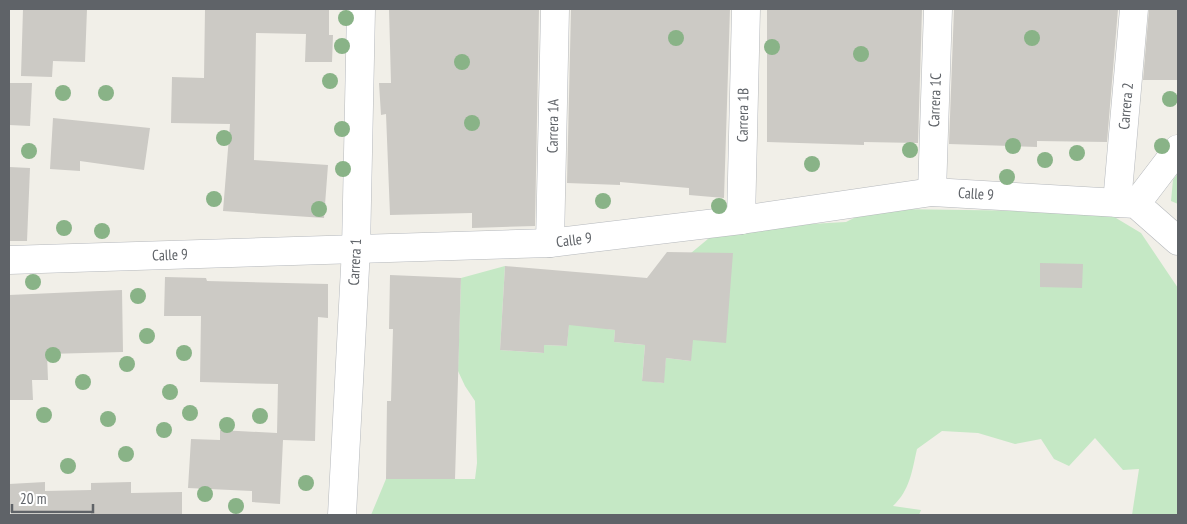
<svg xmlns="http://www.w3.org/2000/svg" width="1187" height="524" font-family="'PT Sans Narrow',sans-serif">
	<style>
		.green { fill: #c5e8c5 }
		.building { fill: #cccac5 }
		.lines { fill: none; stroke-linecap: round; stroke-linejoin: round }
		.minor-casing { stroke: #b5b8bc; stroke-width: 29 }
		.minor { stroke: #fff; stroke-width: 28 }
		.tree { fill: #89b387 }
		.labels { text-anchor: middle; stroke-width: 4.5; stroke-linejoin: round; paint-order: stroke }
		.street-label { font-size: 15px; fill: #5f6368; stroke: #fff }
	</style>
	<rect width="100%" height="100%" fill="#f1efe8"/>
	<g class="green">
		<polygon points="1178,173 1178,204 1171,201 1173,180"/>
		<path d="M893,209L1106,212L1141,233L1178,288V515H1132L1139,469L1123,470L1095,438L1069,466L1054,459L1041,439L1015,444L978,433L942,431L917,449C912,471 910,490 893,506L921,510L919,515H371L386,479H475L477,463L475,401L465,386L458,371L461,278L505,266L500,350L543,353L544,345L567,346L570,311L608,320L607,329L615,330L614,342L645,345L642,380L663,383L666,358L691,361V253L720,229L846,222L858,216Z"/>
	</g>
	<g class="building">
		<polygon points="23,9 87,9 85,62 53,61 52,77 21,76"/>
		<polygon points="205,9 329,9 329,35 333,35 332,62 305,62 306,34 256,33 254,160 328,165 324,218 223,211 230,124 171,123 172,77 204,78"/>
		<polygon points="389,9 539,9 535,226 472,228 472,213 390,215 386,114 381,115 379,83 391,83"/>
		<polygon points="571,9 730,9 724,198 689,195 689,188 654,185 620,182 620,185 567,183"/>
		<polygon points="767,9 922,9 918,143 864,142 864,145 767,142"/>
		<polygon points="954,9 1118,9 1107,142 1037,141 1037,147 949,144"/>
		<polygon points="1149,9 1178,9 1178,80 1143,80"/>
		<polygon points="9,83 32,83 30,126 9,125"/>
		<polygon points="53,118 150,128 144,170 80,161 80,171 50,169"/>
		<polygon points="9,167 30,168 27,241 9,241"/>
		<polygon points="667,252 733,253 726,343 693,340 691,361 666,358 664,383 642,381 645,345 614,342 615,330 569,325 567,346 544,345 544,353 500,350 505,266 647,278"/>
		<polygon points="1040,263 1083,264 1082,288 1040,287"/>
		<polygon points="390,275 461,278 455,479 386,479 387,401 391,401 393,329 389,329"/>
		<polygon points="165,277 206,278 207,281 328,284 328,318 318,317 315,441 283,440 280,504 252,502 252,491 188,488 191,439 220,440 220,430 277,433 278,384 200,382 201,316 164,316"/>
		<polygon points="122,290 123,352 47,354 48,380 32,380 33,400 9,400 9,295"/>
		<polygon points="45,482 45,491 91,490 91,483 131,482 131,493 182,492 182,515 91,515 91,511 9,512 9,484"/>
	</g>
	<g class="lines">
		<g class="minor-casing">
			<g id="minor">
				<polyline points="932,192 938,9"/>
				<polyline points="1117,203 1134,9"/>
				<polyline points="1136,204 1178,149"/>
				<polyline points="741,220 746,9"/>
				<polyline points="550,243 555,9"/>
				<polyline points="9,260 550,243 741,220 932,192 1136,204 1178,241"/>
				<polyline points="342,515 356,249 361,9"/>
			</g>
		</g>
		<use href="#minor" class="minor"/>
	</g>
	<g class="tree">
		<circle cx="346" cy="18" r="8"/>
		<circle cx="676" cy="38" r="8"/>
		<circle cx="1032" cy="38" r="8"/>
		<circle cx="342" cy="46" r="8"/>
		<circle cx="772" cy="47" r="8"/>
		<circle cx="861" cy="54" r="8"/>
		<circle cx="462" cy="62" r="8"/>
		<circle cx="330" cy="81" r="8"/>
		<circle cx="63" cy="93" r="8"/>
		<circle cx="106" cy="93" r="8"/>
		<circle cx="1170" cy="99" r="8"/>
		<circle cx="472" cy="123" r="8"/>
		<circle cx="342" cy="129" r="8"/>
		<circle cx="224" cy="138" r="8"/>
		<circle cx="1013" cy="146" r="8"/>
		<circle cx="1162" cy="146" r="8"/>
		<circle cx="910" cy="150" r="8"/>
		<circle cx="29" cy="151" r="8"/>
		<circle cx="1077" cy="153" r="8"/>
		<circle cx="1045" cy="160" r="8"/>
		<circle cx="812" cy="164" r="8"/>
		<circle cx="343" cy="169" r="8"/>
		<circle cx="1007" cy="177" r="8"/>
		<circle cx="214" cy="199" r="8"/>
		<circle cx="603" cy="201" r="8"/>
		<circle cx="719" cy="206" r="8"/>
		<circle cx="319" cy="209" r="8"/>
		<circle cx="64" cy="228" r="8"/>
		<circle cx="102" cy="231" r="8"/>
		<circle cx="33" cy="282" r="8"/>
		<circle cx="138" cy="296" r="8"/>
		<circle cx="147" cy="336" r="8"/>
		<circle cx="184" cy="353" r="8"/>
		<circle cx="53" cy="355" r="8"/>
		<circle cx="127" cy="364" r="8"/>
		<circle cx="83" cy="382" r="8"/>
		<circle cx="170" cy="392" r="8"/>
		<circle cx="190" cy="413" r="8"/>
		<circle cx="44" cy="415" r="8"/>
		<circle cx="260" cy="416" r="8"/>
		<circle cx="108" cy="419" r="8"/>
		<circle cx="227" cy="425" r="8"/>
		<circle cx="164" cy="430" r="8"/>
		<circle cx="126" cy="454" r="8"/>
		<circle cx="68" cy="466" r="8"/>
		<circle cx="306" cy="483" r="8"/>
		<circle cx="205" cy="494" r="8"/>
		<circle cx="236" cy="506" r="8"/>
	</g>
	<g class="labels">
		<g class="street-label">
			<text transform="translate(935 100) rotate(-88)" y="5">Carrera 1C</text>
			<text transform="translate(1126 106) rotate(-85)" y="5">Carrera 2</text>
			<text transform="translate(743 115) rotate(-89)" y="5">Carrera 1B</text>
			<text transform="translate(553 126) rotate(-89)" y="5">Carrera 1A</text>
			<text transform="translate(976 194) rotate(4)" y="5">Calle 9</text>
			<text transform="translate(574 240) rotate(-7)" y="5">Calle 9</text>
			<text transform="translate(170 255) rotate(-2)" y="5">Calle 9</text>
			<text transform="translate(355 262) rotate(-87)" y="5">Carrera 1</text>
		</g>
	</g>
	<rect width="1187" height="524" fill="none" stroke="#5f6368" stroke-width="20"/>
	<path d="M12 504v8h81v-8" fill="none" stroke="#5f6368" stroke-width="2.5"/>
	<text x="20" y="504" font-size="15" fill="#5f6368" stroke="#ffffff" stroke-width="4" paint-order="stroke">20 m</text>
</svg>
